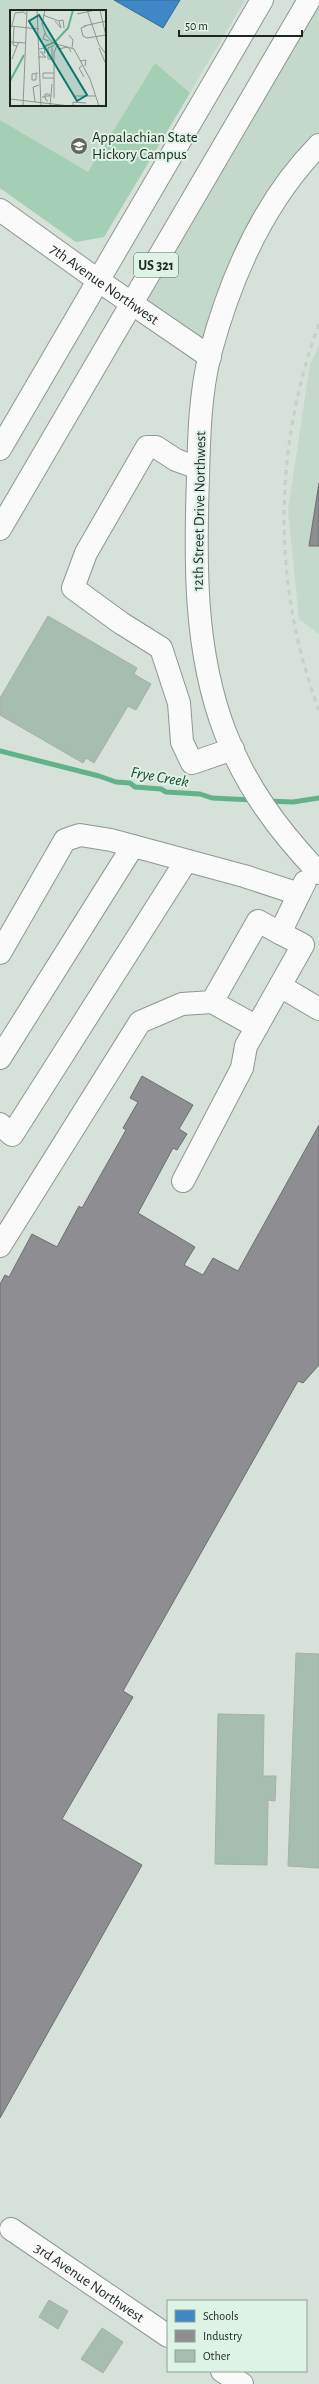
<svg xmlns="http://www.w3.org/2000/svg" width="319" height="2384" font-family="'Alegreya Sans',sans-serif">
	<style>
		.built { fill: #c4d9cb; fill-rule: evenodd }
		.green { fill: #a4cfb5 }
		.schools { fill: #3f88c5; stroke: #356b94 }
		.industry { fill: #8d8d92; stroke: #6c6e70 }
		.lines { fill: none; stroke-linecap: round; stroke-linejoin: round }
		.stream { stroke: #61b289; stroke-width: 5 }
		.building { fill: #a5beb0; stroke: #a7b0aa }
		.minor-casing { stroke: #8f9892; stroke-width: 24 }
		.highway-casing { stroke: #8f9892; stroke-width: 24 }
		.minor { stroke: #f9faf9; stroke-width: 22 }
		.highway { stroke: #f9faf9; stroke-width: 22 }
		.rail { stroke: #c9cdcb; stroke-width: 3; stroke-dasharray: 5 5; stroke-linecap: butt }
		.labels { text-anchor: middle; stroke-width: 4; stroke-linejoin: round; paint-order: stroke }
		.shield { fill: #ddf3e5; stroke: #57645c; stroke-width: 1 }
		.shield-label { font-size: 14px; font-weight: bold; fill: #1e2621 }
		.poi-label { font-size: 15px; fill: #1e2621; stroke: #ddf3e5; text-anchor: start }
		.street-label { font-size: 15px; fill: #1e2621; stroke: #ddf3e5 }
		.water-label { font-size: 16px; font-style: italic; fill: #1c4730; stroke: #ddf3e5 }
		.inset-river { fill: none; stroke: #61b289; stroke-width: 2 }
		.inset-road { fill: none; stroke: #8c968f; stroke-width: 1 }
		.view { fill: #0f766e; fill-opacity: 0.15; stroke: #0f766e; stroke-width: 2 }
		.inset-edge { fill: none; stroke: #1e2621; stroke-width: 2 }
	</style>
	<rect width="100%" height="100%" fill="#d5e1d9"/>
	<g class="built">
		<path d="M0,0H245L104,237L76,242L0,188ZM11,11H105V105H11Z"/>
		<polygon points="319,0 319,145 295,174 210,357 133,304"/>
		<polygon points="319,346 319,634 299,619 288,510 310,364"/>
	</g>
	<polygon class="green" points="155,63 190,93 104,237 76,242 0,188 0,120 88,172"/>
	<polygon class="schools" points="114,0 180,0 163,28"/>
	<g class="industry">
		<polygon points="319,483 319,546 309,546"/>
		<polygon points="142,1076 193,1105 179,1129 187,1134 177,1150 173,1148 138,1213 195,1247 184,1265 203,1275 213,1258 238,1271 319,1125 319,1365 303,1383 298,1381 123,1691 133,1697 62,1819 142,1865 0,2118 0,1284 5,1275 9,1277 32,1234 57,1247 79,1206 82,1208 126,1130 123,1128 138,1102 130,1098"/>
	</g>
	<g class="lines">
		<g class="stream">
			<polyline points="0,751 99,776 116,782 130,783 135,787 161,789 166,792 200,794 212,798 253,800"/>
			<polyline points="267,801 293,802 319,798"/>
		</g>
	</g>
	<g class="building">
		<polygon points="48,616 137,668 134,674 151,684 136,710 128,706 94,763 86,758 83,763 0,715 0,698"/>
		<polygon points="296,1653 319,1654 319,1868 288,1866"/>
		<polygon points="218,1714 264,1715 263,1776 276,1776 275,1801 268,1800 267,1865 215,1864"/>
		<polygon points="49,2300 68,2311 58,2329 39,2317"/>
		<polygon points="102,2328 123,2342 103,2373 81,2359"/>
	</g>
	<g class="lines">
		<g class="minor-casing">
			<g id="minor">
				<path d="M319,145C264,201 230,279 210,354C200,394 199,436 198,477C195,562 194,651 225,732C246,787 279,831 319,873"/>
				<path id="s1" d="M0,210L99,281L210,357"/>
				<polyline points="198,468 176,460 156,447 147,447 86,553 73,588 121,623 161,648 179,703 182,742 192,763 233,749"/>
				<polyline points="0,953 65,840 80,835 111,840 244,876 299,894 305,882"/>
				<polyline points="280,986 319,1009"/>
				<polyline points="212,1002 257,1027"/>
				<polyline points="0,1058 133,846"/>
				<polyline points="0,1124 12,1135 186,861"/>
				<polyline points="183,1181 242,1068 246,1046 303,945 280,933"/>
				<polyline points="0,1246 140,1022 182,1004 212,1002 258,921 280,933 299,894"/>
				<path id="s2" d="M11,2229L168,2336"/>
				<polyline points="222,2371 242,2384"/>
			</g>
		</g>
		<g class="highway-casing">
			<g id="highway">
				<polyline points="0,449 262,0"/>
				<polyline points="0,529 309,0"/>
			</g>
		</g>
		<use href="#minor" class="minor"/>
		<use href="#highway" class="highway"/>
		<path class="rail" d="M319,324C273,448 272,586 319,710"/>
	</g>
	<defs>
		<g id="university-disc" transform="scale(0.9)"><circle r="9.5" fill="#5e6761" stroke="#ddf3e5"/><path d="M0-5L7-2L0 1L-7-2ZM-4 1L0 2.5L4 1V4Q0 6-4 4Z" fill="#fff"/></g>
	</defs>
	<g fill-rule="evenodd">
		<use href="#university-disc" x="79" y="146"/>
	</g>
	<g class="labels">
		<rect class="shield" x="134" y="253" width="44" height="24" rx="3"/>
		<g class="shield-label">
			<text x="156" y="270">US 321</text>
		</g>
		<g class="poi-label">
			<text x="92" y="142">Appalachian State<tspan x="92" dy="17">Hickory Campus</tspan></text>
		</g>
		<g class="street-label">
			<text dy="5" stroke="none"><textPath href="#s1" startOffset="128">7th Avenue Northwest</textPath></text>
			<text transform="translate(199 511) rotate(-89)" y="5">12th Street Drive Northwest</text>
			<text dy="5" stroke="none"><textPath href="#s2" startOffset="95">3rd Avenue Northwest</textPath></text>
		</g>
		<g class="water-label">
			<text transform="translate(160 776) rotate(10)" y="6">Frye Creek</text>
		</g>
	</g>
	<g transform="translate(10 10)">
		<rect width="96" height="96" fill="#d5e1d9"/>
		<path class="inset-river" d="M33,37L45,32L58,18L63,0M0,71L14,45"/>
		<path class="inset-road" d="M27,0L31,96M35,0L32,14L36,25L43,33L64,39L80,69L89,96M77,0L89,35L96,44M90,0L96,26M67,4L86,0M33,5L49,11L51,18L45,11M49,11L53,10L54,18M0,16L29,19M2,16L5,3L13,2L16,4M4,16L3,35L7,36L9,32M74,16L96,11M76,16L71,18L73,26L77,28L96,25M35,23L33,29L39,31M59,25L63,30L62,38M0,32L16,33M42,36V49H38V38L47,34M89,38L95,52M29,39L34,38L35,43H31V41M48,39L58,37L61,42M28,47H36L32,44M96,47V63M2,49L7,36M70,51L76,50L75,56M73,55L69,58L74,67M44,63H33V68H44M26,64V70H22V64L28,63M64,86H86M32,87H35L36,86H40L39,84H35V87L36,90L38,91M44,88V43L47,35M0,89L60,96M25,92L23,77L29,75M13,96L17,0M40,96L42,74M63,96V92L76,93"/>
		<path class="view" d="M29,5L77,85L67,91L19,11Z"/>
		<rect width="96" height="96" class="inset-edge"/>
	</g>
	<rect x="167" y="2300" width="140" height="72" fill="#ddf3e5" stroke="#91a197"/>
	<rect x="175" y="2310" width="20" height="12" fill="#3f88c5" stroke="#91a197"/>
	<text x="203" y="2320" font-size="12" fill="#1e2621">Schools</text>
	<rect x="175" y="2330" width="20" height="12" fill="#8d8d92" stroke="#91a197"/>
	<text x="203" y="2340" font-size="12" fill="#1e2621">Industry</text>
	<rect x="175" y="2350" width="20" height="12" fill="#a5beb0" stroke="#91a197"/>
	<text x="203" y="2360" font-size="12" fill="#1e2621">Other</text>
	<path d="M179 30v6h123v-6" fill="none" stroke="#1e2621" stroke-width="2"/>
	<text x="185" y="30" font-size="12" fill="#1e2621" stroke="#ddf3e5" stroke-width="3" paint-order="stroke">50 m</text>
</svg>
